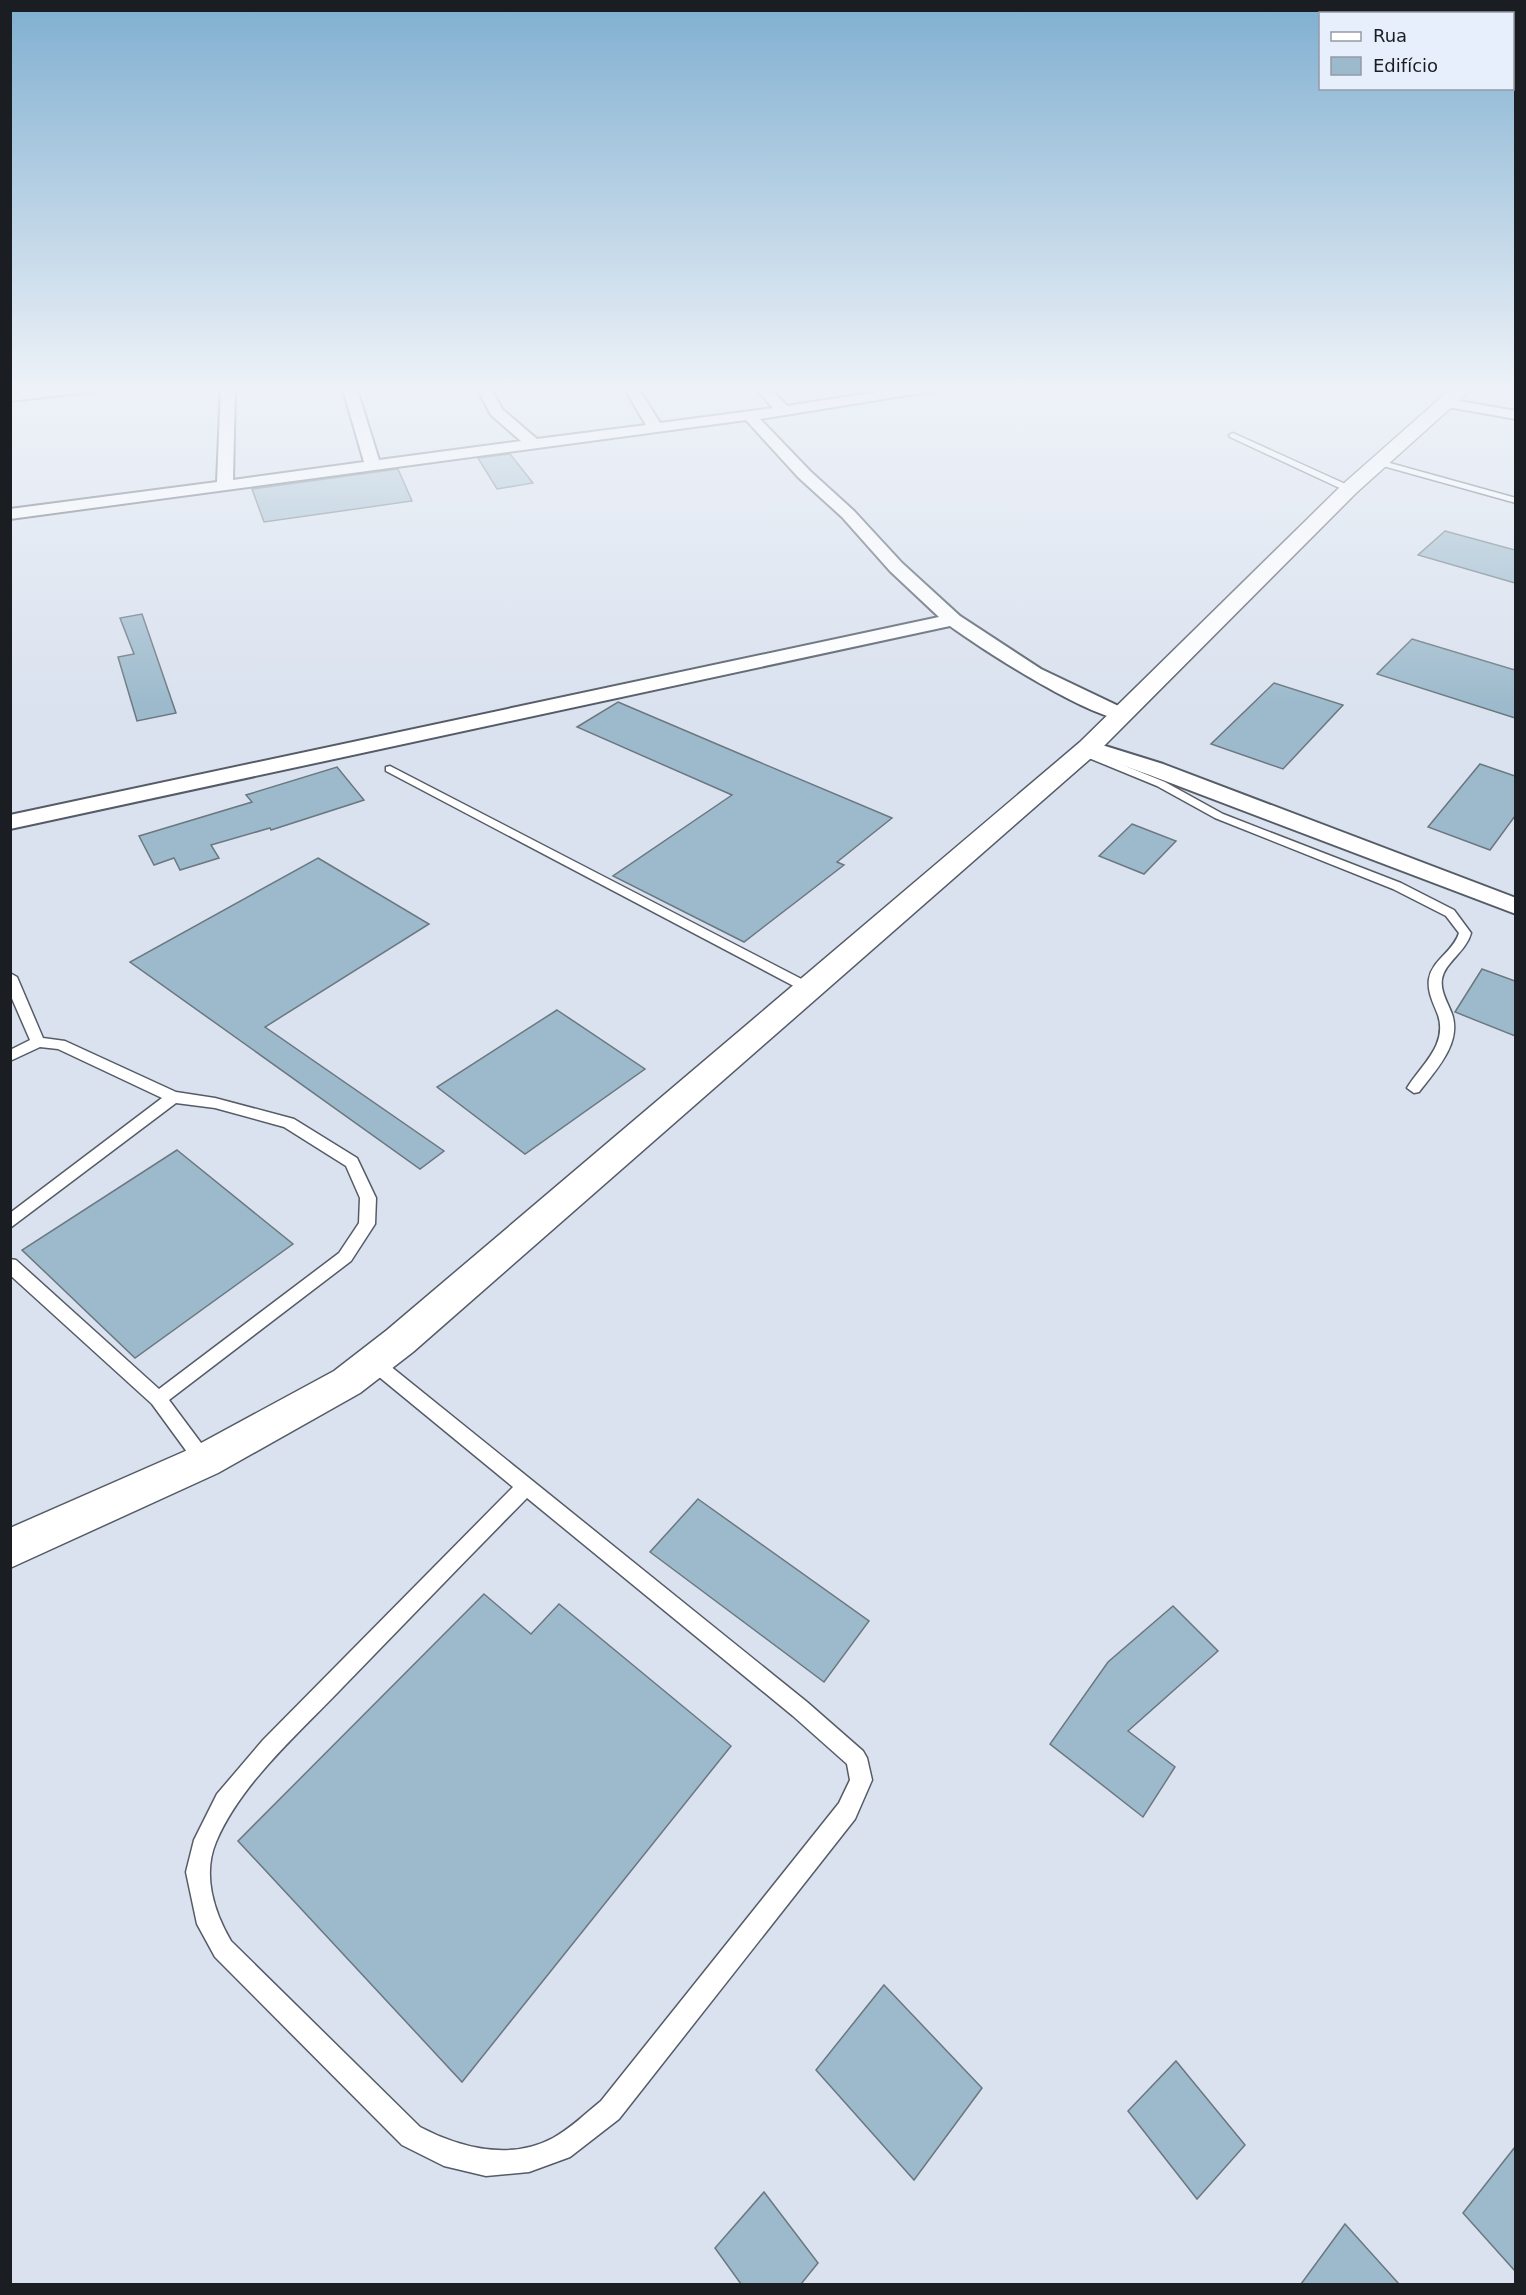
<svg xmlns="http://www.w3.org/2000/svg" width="1526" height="2295" font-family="'DejaVu Sans',sans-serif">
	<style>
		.building { fill: #9cbacc; stroke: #6b7880; stroke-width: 1.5 }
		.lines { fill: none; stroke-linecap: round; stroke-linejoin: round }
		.lane-casing { stroke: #555c67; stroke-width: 3 }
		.street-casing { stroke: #555c67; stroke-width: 4 }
		.secondary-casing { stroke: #555c67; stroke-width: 3 }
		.lane { fill: #fff; fill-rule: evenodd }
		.street { fill: #fff; fill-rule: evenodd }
		.secondary { fill: #fff; fill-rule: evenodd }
	</style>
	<rect width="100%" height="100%" fill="#dae2ef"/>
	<g class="building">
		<polygon points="510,454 533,483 497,489 478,458"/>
		<polygon points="398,469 412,501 264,522 252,489"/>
		<polygon points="1445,531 1515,550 1515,583 1418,555"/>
		<polygon points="142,614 176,713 137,721 118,657 134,654 120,618"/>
		<polygon points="1412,639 1515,670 1515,718 1377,674"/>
		<polygon points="1274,683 1343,705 1283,769 1211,744"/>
		<polygon points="618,702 752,759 892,818 837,862 844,865 744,942 613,876 732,795 577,727"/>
		<polygon points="1480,764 1515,776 1515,816 1490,850 1428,827"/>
		<polygon points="337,767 364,800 271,830 270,828 211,845 219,858 180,870 174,858 154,865 139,836 252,802 246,795"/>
		<polygon points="1132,824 1176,841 1144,874 1099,856"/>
		<polygon points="318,858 429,924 265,1027 444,1151 420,1169 130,962"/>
		<polygon points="1482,969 1515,981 1515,1036 1455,1012"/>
		<polygon points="557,1010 645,1069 525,1154 437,1087"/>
		<polygon points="177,1150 293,1244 135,1358 22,1250"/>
		<polygon points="698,1499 869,1621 824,1682 650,1552"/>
		<polygon points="484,1594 531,1634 559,1604 731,1746 462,2082 238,1841"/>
		<polygon points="1173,1606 1218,1651 1128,1731 1175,1767 1143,1817 1050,1744 1108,1662"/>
		<polygon points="884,1985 982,2088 914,2180 816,2070"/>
		<polygon points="1176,2061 1245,2145 1197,2199 1128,2111"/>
		<polygon points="1515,2147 1515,2271 1463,2213"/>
		<polygon points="764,2192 818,2263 801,2284 741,2284 715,2248"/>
		<polygon points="1345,2224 1399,2284 1301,2284"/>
	</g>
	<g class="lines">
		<g class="lane-casing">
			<g id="lane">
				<polygon points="1511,386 1516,386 1516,388 1512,388"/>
				<polygon points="1233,433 1352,487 1353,489 1346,491 1230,437 1229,435"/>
				<polygon points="1379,460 1516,498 1516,503 1376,464 1376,460"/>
				<path d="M1083,749L1165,782L1223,814L1401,883L1454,910L1471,933C1466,952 1445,962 1442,979C1440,991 1448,1003 1452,1014C1462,1043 1436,1070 1419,1092L1414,1093L1407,1088C1421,1065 1448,1045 1438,1015C1434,1004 1427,992 1429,979C1432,960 1453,952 1459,933L1446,916L1393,889L1215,818L1157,786L1079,754L1077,752Z"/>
				<polygon points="390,766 815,986 817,989 810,993 805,992 386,771 386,767"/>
				<polygon points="10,973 17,977 43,1038 65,1041 176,1092 215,1098 294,1119 357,1158 376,1198 375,1224 351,1261 169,1400 210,1455 213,1461 210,1467 204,1469 198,1467 152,1404 10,1275 10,1259 16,1260 159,1389 339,1253 359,1223 360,1198 346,1166 284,1127 215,1108 176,1103 10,1228 10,1213 162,1098 58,1049 40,1047 10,1061 10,1050 30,1040 10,994"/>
				<path d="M373,1355L379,1357L807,1702L863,1751L867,1758L872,1780L855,1819L619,2119L570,2157L529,2172L486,2176L444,2166L402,2145L215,1957L197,1924L186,1872L194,1840L217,1794L263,1740L513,1487L367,1367L364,1362L367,1357ZM527,1498L793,1716L847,1764L850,1780L839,1803L601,2101C586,2113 570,2129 553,2138C510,2161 460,2148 420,2127L231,1941C214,1912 202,1875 216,1842C241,1783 299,1733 342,1688C404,1624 465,1561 527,1498Z"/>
			</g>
		</g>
		<g class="street-casing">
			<g id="street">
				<polygon points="73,386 113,386 106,390 10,401 10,393"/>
				<path d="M221,386H235L233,480L364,462L342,386H356L379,460L521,441L491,415L476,386H490L502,409L537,439L646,425L623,386H637L660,423L773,408L754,386H768L787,406L916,386H946L944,389L939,390L760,419L810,471L854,511L902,563L960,616L1041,669L1129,711L1132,715L1129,719C1100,726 977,646 950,626L10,829V815L939,617L890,571L842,517L798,477L746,420L10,519V509L217,482Z"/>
				<polygon points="1447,399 1516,411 1516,419 1442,406 1440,403 1442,400"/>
				<polygon points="1089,741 1163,764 1516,898 1516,914 1147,774 1082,751 1079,747 1082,743"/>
			</g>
		</g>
		<g class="secondary-casing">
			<polygon id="secondary" points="1454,386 1470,386 1465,395 1356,493 1098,752 413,1352 360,1393 218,1473 10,1568 10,1528 190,1449 334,1371 387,1330 1080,742 1342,485"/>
		</g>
		<use href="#lane" class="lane"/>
		<use href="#street" class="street"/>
		<use href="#secondary" class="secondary"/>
	</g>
	<linearGradient id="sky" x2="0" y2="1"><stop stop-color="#7fafd0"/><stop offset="0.55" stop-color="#eef2f8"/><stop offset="1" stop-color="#eef2f8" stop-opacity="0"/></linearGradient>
	<rect width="1526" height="707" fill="url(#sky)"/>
	<rect width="1526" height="2295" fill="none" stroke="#1a1d21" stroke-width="24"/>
	<rect x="1319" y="12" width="195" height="78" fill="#e7effc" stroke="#959ba4" stroke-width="1.5"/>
	<rect x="1331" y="32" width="30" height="9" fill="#ffffff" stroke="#959ba4" stroke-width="1.5"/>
	<text x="1373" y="42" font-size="18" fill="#1a1d21">Rua</text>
	<rect x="1331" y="57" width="30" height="18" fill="#9cbacc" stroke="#959ba4" stroke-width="1.5"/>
	<text x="1373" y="72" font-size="18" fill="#1a1d21">Edifício</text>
</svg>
